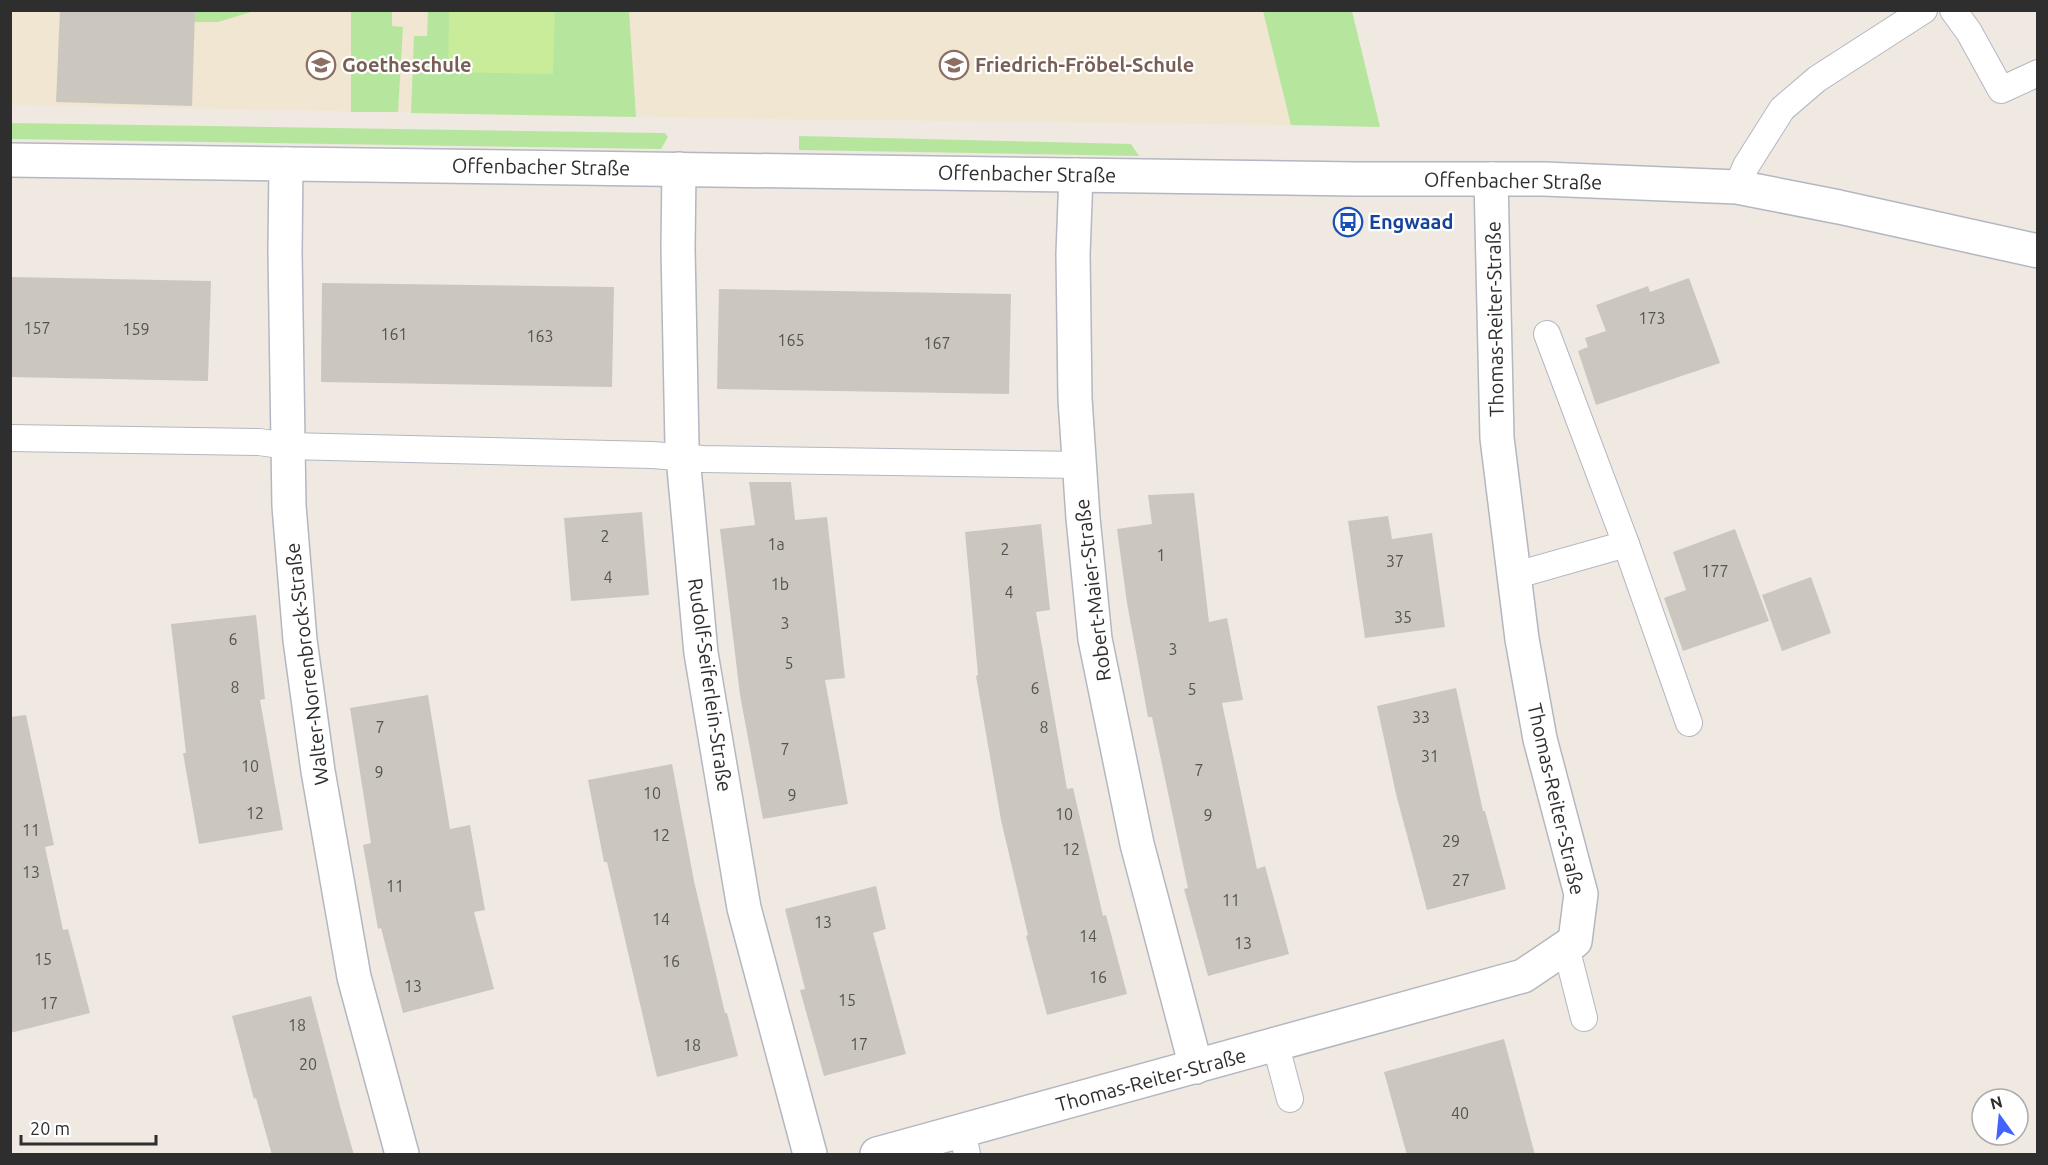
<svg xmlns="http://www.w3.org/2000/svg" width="2048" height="1165" font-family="Ubuntu,sans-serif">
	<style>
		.education { fill: #f0e6d1 }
		.green { fill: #b6e59e }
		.pitch { fill: #c9ec9a }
		.building { fill: #cbc7bf }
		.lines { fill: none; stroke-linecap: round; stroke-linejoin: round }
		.service-casing { stroke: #b4b7c1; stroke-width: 28 }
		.minor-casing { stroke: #b4b7c1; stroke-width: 36 }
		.tertiary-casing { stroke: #b4b7c1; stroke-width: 36 }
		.service { stroke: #fff; stroke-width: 26 }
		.minor { stroke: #fff; stroke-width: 33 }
		.tertiary { stroke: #fff; stroke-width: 33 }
		.labels { text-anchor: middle; stroke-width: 4.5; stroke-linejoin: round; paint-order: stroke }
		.number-label { font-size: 16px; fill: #555452 }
		.education-label { font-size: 20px; font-weight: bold; fill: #785e54; stroke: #fff; text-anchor: start }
		.street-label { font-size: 20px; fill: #2e2e2e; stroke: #fff }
		.transit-label { font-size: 20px; font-weight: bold; fill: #164399; stroke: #fff; text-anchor: start }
	</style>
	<rect width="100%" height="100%" fill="#efe9e1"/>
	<polygon class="education" points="1263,10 1291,125 775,119 11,105 11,11"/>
	<g class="green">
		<polygon points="96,11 254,11 218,22 152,22"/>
		<polygon points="351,11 392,11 392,26 403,27 398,112 351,112"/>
		<polygon points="428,11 629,11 636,117 411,113 414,36 427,36"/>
		<polygon points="1263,11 1352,11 1380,127 1291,125"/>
		<polygon points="11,123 660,133 665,133 668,137 661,149 11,139"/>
		<polygon points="799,136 1131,144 1139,156 799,150"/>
	</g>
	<polygon class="pitch" points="449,11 555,11 553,74 448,72"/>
	<g class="building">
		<polygon points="60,10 195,10 192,106 56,102"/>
		<polygon points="10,277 211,281 208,381 10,377"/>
		<polygon points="1689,278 1720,363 1596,405 1578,351 1588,347 1585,338 1606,331 1596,305 1648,286 1650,292"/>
		<polygon points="322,283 614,287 612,387 321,382"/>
		<polygon points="719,289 1011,294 1009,394 717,389"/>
		<polygon points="749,482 791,482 795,520 827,517 845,678 825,680 848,804 763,819 740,695 720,529 755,525"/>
		<polygon points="1194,493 1209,622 1227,618 1243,700 1222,703 1257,869 1265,866 1289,954 1208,976 1184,889 1188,888 1152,717 1148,717 1127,603 1117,529 1152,524 1148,495"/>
		<polygon points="642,512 649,595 571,601 564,518"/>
		<polygon points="1388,516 1392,539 1432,533 1445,627 1365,638 1348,521"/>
		<polygon points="1041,524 1050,610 1036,612 1067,789 1073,788 1103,916 1106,915 1127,994 1047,1015 1026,936 1028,935 1001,820 976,676 978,675 965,532"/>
		<polygon points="1735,529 1769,621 1683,651 1664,598 1686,590 1673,552"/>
		<polygon points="1811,577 1831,633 1782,651 1762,595"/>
		<polygon points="256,615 265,699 260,700 283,830 199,844 183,753 186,753 171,624"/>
		<polygon points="1456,688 1483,811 1485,811 1506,889 1427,910 1396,794 1377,706"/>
		<polygon points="428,695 450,829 470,825 485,910 474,912 494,989 403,1013 381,928 378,929 363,845 371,843 350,708"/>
		<polygon points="26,715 54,845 45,847 63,930 68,929 90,1013 10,1033 10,717"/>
		<polygon points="672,764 694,881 725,1013 727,1013 738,1056 657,1077 607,862 604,862 588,780"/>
		<polygon points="876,886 886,929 873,933 906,1054 824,1076 800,990 805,989 785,909"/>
		<polygon points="311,996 340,1106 354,1155 272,1155 256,1098 254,1099 232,1016"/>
		<polygon points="1504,1039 1535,1155 1407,1155 1384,1072"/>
	</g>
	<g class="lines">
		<g class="service-casing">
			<g id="service">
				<polyline points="1953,10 1969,32 2001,90 2038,73"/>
				<polyline points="1737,187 1746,166 1782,109 1817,79 1924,10"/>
				<polyline points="1547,334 1626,544 1689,723"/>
				<polyline points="10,438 259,442 288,446 652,455 703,459 1080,465"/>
				<polyline points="1513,576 1626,544"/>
				<polyline points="1566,947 1584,1018"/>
				<polyline points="1276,1046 1290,1099"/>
				<polyline points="962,1131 967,1154"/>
			</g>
		</g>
		<g class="minor-casing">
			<g id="minor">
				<polyline points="286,164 285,252 289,506 300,640 318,771 354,977 402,1154"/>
				<polyline points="679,169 678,248 682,446 701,653 744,908 810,1154"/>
				<polyline points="1076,175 1073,254 1075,399 1083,518 1095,639 1137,844 1196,1067"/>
				<polyline points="877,1154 1523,976 1575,941 1581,894 1540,739 1522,639 1497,438 1491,179"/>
			</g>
		</g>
		<g class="tertiary-casing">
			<polyline id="tertiary" points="10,160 1355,179 1544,179 1737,187 1839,207 2038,251"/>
		</g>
		<use href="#service" class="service"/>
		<use href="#minor" class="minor"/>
		<use href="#tertiary" class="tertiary"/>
	</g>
	<defs>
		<g id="school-ring" transform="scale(1.5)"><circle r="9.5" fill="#fff" stroke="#8d6e63" stroke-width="1.5"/><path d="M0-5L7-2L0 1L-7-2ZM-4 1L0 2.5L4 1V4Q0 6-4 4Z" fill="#8d6e63"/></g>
		<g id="bus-ring" transform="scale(1.5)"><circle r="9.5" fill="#fff" stroke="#1a4fb4" stroke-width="1.5"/><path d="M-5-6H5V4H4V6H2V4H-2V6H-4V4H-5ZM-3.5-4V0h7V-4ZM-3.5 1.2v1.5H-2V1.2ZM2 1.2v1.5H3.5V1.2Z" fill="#1a4fb4"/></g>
	</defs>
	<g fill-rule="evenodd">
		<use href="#school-ring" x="321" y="65"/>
		<use href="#school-ring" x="954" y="65"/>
		<use href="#bus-ring" x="1348" y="222"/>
	</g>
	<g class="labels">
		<g class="number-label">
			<text x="1652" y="324">173</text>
			<text x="37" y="334">157</text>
			<text x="136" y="335">159</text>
			<text x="394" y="340">161</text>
			<text x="540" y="342">163</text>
			<text x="791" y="346">165</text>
			<text x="937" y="349">167</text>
			<text x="605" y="542">2</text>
			<text x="776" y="550">1a</text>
			<text x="1005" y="555">2</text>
			<text x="1161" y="561">1</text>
			<text x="1395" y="567">37</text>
			<text x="1715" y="577">177</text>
			<text x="608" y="583">4</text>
			<text x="780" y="590">1b</text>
			<text x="1009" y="598">4</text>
			<text x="1403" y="623">35</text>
			<text x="785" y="629">3</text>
			<text x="233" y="645">6</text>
			<text x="1173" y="655">3</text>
			<text x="789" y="669">5</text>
			<text x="235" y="693">8</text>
			<text x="1035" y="694">6</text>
			<text x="1192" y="695">5</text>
			<text x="1421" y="723">33</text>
			<text x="380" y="733">7</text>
			<text x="1044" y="733">8</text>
			<text x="785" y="755">7</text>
			<text x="1430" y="762">31</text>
			<text x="250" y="772">10</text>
			<text x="1199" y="776">7</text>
			<text x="379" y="778">9</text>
			<text x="652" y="799">10</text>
			<text x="792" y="801">9</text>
			<text x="255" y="819">12</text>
			<text x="1064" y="820">10</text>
			<text x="1208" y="821">9</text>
			<text x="31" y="836">11</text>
			<text x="661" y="841">12</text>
			<text x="1451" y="847">29</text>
			<text x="1071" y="855">12</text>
			<text x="31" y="878">13</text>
			<text x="1461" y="886">27</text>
			<text x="395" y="892">11</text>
			<text x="1231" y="906">11</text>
			<text x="661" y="925">14</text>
			<text x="823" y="928">13</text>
			<text x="1088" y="942">14</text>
			<text x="1243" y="949">13</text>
			<text x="43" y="965">15</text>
			<text x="671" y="967">16</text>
			<text x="1098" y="983">16</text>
			<text x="413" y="992">13</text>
			<text x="847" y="1006">15</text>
			<text x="49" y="1009">17</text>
			<text x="297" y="1031">18</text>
			<text x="859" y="1050">17</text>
			<text x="692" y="1051">18</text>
			<text x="308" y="1070">20</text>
			<text x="1460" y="1119">40</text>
		</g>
		<g class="education-label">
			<text x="342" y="72">Goetheschule</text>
			<text x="975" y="72">Friedrich-Fröbel-Schule</text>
		</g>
		<g class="street-label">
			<text transform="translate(541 167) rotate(1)" y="7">Offenbacher Straße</text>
			<text transform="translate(1027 174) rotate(1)" y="7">Offenbacher Straße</text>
			<text transform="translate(1513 181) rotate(1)" y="7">Offenbacher Straße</text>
			<text transform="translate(1495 319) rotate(-91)" y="7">Thomas-Reiter-Straße</text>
			<text transform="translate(1093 590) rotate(-97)" y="7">Robert-Maier-Straße</text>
			<text transform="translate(307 664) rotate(-97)" y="7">Walter-Norrenbrock-Straße</text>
			<text transform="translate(710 685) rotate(82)" y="7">Rudolf-Seiferlein-Straße</text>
			<text transform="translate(1556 799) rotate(77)" y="7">Thomas-Reiter-Straße</text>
			<text transform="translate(1151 1080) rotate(-15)" y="7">Thomas-Reiter-Straße</text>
		</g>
		<g class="transit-label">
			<text x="1369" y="229">Engwaad</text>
		</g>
	</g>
	<rect width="2048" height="1165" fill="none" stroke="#2e2e2e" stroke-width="24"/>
	<g transform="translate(2000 1117) rotate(345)"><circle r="28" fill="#ffffff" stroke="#ababab" stroke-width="1.5"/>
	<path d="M0-4.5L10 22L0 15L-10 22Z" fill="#4264fb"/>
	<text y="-9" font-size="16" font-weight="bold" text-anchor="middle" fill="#2e2e2e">N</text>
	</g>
	<path d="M21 1135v9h135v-9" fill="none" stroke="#2e2e2e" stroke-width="3"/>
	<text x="30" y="1135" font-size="18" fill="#2e2e2e" stroke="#ffffff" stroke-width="4.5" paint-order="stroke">20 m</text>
</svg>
